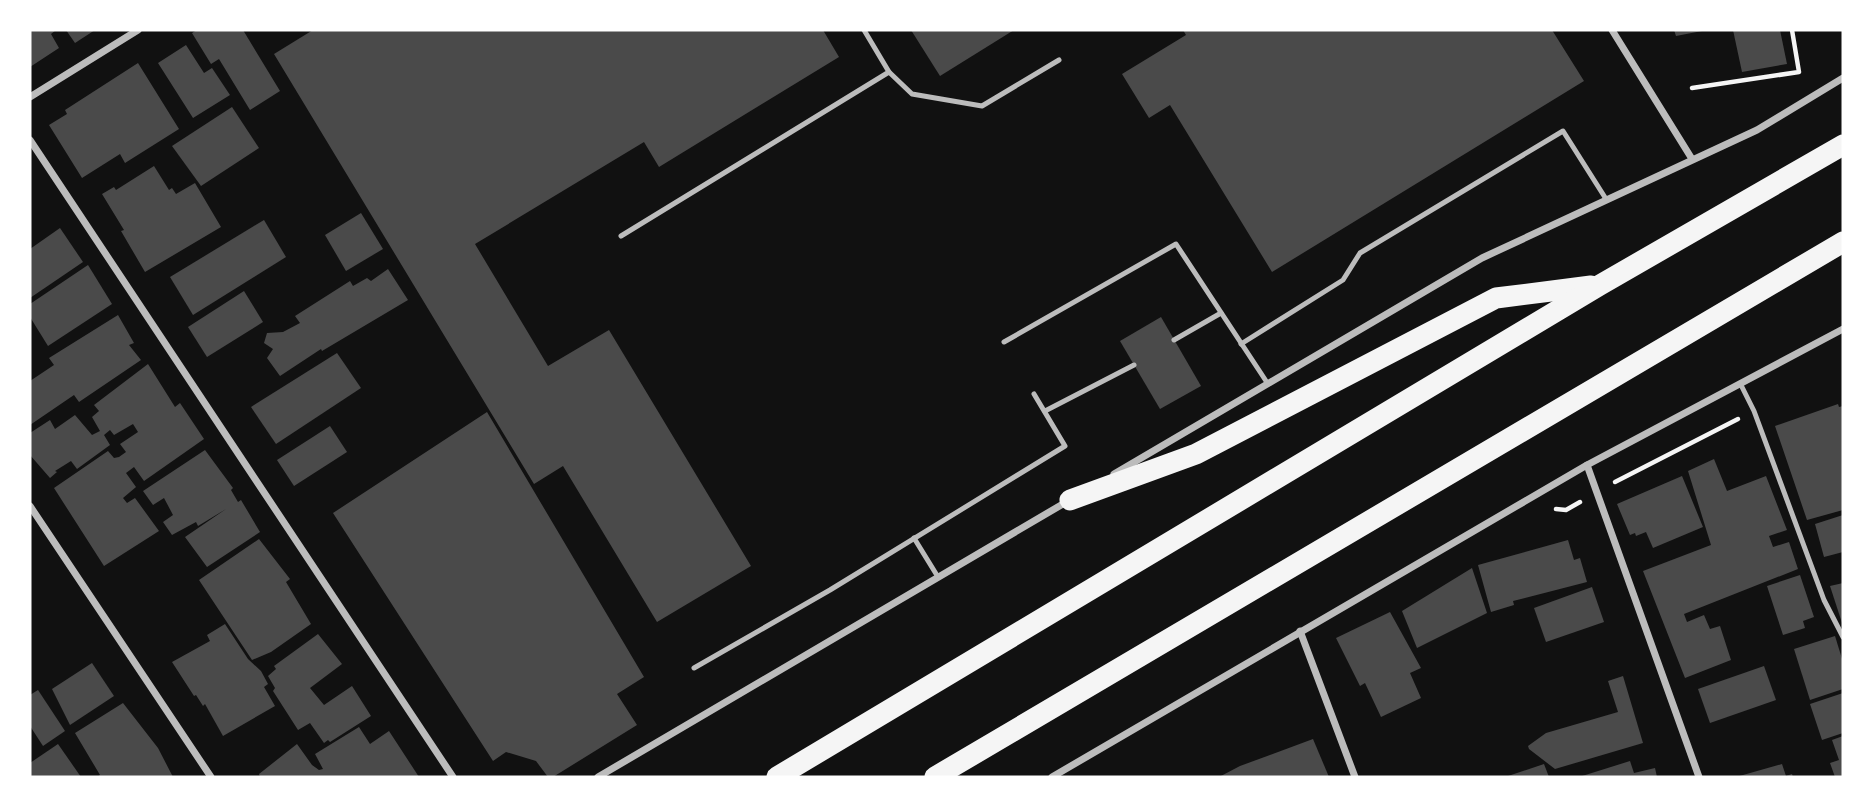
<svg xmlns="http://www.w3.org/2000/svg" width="1873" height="807" font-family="Rubik,sans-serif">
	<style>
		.building { fill: #4a4a4a }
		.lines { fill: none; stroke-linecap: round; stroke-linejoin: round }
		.path { stroke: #f5f5f5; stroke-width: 4.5 }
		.service { stroke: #bcbcbc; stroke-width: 5 }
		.minor { stroke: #bcbcbc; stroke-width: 7 }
		.motorway { stroke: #f5f5f5; stroke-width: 21 }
	</style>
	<rect width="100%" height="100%" fill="#111"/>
	<g class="building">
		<polygon points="30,30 56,30 51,34 59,48 30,67"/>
		<polygon points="66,30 95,30 75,43"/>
		<polygon points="197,30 243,30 280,91 250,110 219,59 211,64 192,33"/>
		<polygon points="313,30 823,30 839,57 659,167 644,142 475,244 548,366 609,330 751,566 657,622 563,466 534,484 274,54"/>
		<polygon points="911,30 1014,30 940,76"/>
		<polygon points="1183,30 1552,30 1584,81 1272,272 1170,105 1149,118 1122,74 1186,35"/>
		<polygon points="1674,30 1702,30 1702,31 1676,36"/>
		<polygon points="1733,30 1780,30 1787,64 1742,72"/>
		<polygon points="186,45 204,73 212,68 230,95 193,118 158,63"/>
		<polygon points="138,63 179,129 125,163 120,154 82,178 49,125 67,114 65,110"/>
		<polygon points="232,107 259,148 201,186 172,146"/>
		<polygon points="154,166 169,190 172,188 176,194 195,183 221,227 145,272 121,231 124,230 102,194 114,187 116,190"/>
		<polygon points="361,213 383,249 346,271 325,235"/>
		<polygon points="264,220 286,257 193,315 170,277"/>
		<polygon points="60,228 83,262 30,298 30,249"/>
		<polygon points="88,265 112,304 48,346 30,317 30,304"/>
		<polygon points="388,269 408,300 322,351 321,349 280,376 267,358 273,349 264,343 267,333 283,332 300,323 295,316 350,281 353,286 367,278 371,281"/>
		<polygon points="244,291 263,322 207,357 188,327"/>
		<polygon points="118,315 134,343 129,345 141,360 79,402 74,395 30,425 30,381 54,365 49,358"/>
		<polygon points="1161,317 1201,386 1160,409 1120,341"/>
		<polygon points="337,353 361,388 276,444 251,407"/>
		<polygon points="148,364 175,407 180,403 204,439 144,481 134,467 126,473 136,487 123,498 127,503 135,498 159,531 104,566 54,488 108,451 114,458 119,457 126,452 120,444 138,432 133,424 114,435 110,430 104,435 110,445 77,469 71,461 55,471 57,472 50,478 30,455 30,433 50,420 55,429 75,415 92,435 100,431 92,417 99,411 94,405"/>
		<polygon points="1838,404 1839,407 1843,406 1843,510 1807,520 1775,426"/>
		<polygon points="487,412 644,677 617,694 637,725 553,777 548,777 536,761 506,752 493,761 333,513"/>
		<polygon points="330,426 347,452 294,486 277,460"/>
		<polygon points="205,450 233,488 231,490 238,502 241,500 260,532 207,567 185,537 226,509 198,526 196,522 172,535 163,522 173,515 164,498 153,505 143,491"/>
		<polygon points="1714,459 1727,491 1766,476 1787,530 1769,536 1773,547 1789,542 1798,569 1684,614 1687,622 1704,615 1710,629 1720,626 1731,660 1685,678 1643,571 1711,545 1688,471"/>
		<polygon points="1682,476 1703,527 1653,548 1646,532 1636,536 1635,533 1630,535 1617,504"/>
		<polygon points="1843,515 1843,552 1824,557 1815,524"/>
		<polygon points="259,539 290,579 286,582 311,624 271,652 252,660 199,580"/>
		<polygon points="1568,540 1574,560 1580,558 1587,582 1513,601 1514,605 1491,612 1478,565"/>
		<polygon points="1472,568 1487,613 1417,648 1402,611"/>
		<polygon points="1800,575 1814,617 1803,621 1805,628 1783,635 1767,586"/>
		<polygon points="1843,583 1843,626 1830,586"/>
		<polygon points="1592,587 1604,622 1546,642 1534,608"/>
		<polygon points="1390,612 1421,668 1410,673 1421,698 1381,717 1365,683 1360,686 1336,638"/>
		<polygon points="225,624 248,659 261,671 268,684 264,687 275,706 223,736 205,704 203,706 196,695 194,696 172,662 210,641 207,635"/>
		<polygon points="318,634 342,664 310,688 324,705 352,686 371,716 330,742 328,740 324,743 310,723 298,730 273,691 275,688 268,676 276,669 274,666"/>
		<polygon points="1835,636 1843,662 1843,689 1810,700 1794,649"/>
		<polygon points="92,663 114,696 70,725 52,689"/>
		<polygon points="1764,666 1776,700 1710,723 1698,689"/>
		<polygon points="1623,676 1643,743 1555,769 1529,749 1528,746 1546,733 1618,712 1608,681"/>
		<polygon points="38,690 65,731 43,746 30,726 30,695"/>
		<polygon points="1843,693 1843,733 1822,740 1810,704"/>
		<polygon points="123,703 158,748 173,777 97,777 100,775 75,733"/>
		<polygon points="359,727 370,744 389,731 419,777 260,777 259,774 297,744 312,765 319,770 323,769 315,754"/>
		<polygon points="1843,736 1843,777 1835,777 1830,763 1839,760 1832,740"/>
		<polygon points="1313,739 1329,777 1219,777 1240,766"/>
		<polygon points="58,744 81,777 30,777 30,763"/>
		<polygon points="1630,761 1634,773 1655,768 1657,777 1579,777"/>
		<polygon points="1544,764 1549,777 1505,777"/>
		<polygon points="1782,764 1786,776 1792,774 1793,777 1736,777"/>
	</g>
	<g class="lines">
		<g class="path">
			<polyline points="1692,88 1799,72 1792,30"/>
			<polyline points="1615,482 1738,419"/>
			<polyline points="1556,509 1566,510 1580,502"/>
		</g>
		<g class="service">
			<polyline points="889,72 912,94 982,106 1059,60"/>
			<polyline points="621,236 889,72 864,30"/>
			<polyline points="1174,340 1221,313"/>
			<polyline points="1004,342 1176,244 1268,384"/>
			<polyline points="1241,344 1343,280 1360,253 1563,131 1606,199"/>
			<polyline points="1741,385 1754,411 1824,600 1843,637"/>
			<polyline points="1045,411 1134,365"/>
			<polyline points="914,538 938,577"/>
			<polyline points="694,668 830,590 1065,446 1034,394"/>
		</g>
		<g class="minor">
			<polyline points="1612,30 1692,159"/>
			<polyline points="30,97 138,30"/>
			<polyline points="30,140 453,777"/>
			<polyline points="1587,465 1699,777"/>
			<polyline points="1114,474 1482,258 1757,130 1843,78"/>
			<polyline points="30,506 211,777"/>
			<polyline points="1300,631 1355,777"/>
			<polyline points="598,777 1068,501"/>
			<polyline points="1052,777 1587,465 1843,329"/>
		</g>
		<g class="motorway">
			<polyline points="1070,500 1196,454 1496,298 1591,286"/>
			<polyline points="777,777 1600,285 1843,145"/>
			<polyline points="935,777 1843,242"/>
		</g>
	</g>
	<rect width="1873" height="807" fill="none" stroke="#ffffff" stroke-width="63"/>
</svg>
